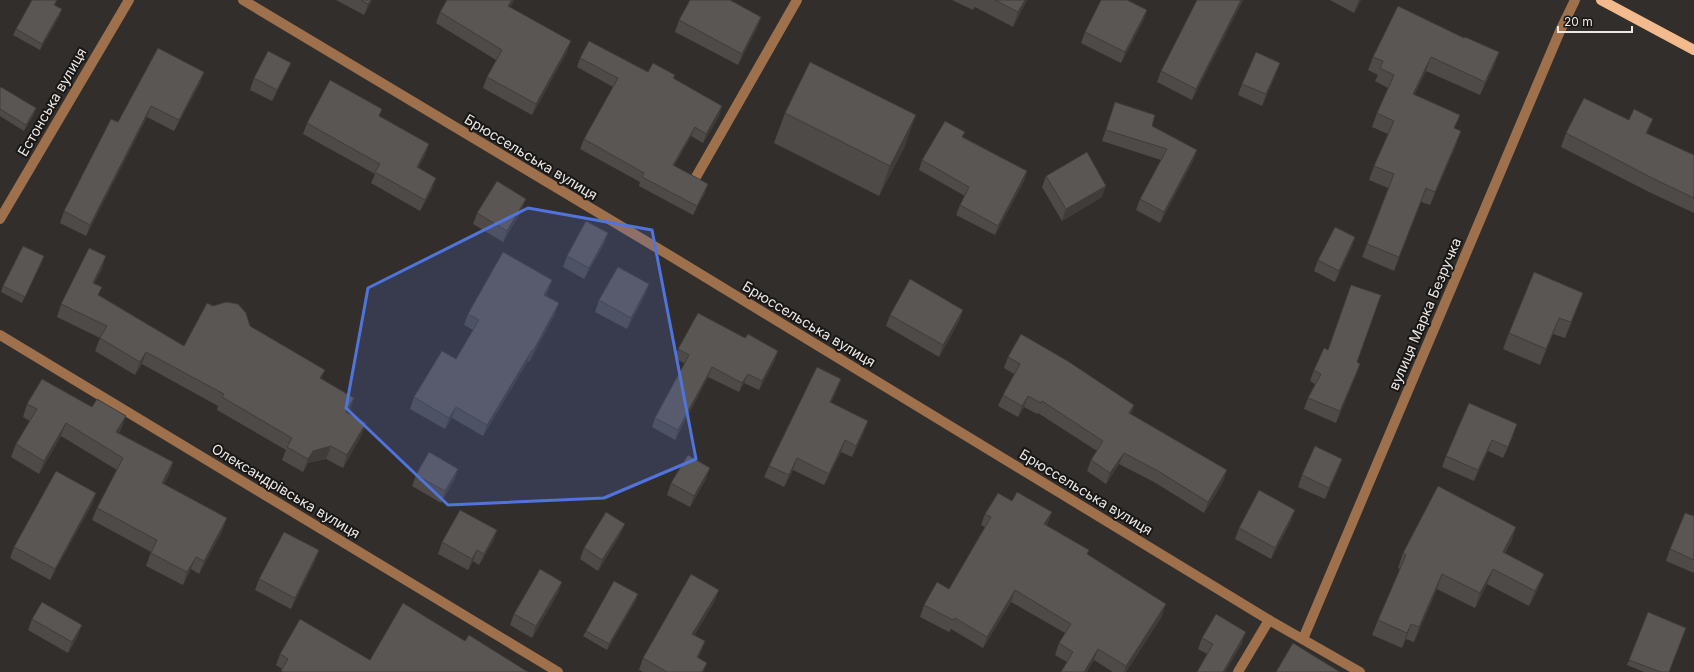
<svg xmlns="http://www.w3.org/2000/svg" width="1694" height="672" font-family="Inter,sans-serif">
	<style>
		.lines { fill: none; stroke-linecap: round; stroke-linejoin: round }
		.minor { stroke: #9e704b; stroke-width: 10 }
		.major { stroke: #f3ba8d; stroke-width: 10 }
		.wall { fill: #4d4a47 }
		.shaded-wall { fill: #3f3c3a }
		.building { fill: #5a5653; stroke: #3f3c3a }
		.marked { fill: #5074dc; fill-opacity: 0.2; stroke: #5074dc; stroke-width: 3; stroke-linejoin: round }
		.labels { text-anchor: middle; stroke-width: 4; stroke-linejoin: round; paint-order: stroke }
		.street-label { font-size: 14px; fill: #ebe8e6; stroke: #181715 }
	</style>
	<rect width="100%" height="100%" fill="#322e2b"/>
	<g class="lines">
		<g class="minor">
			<polyline points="243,0 664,252 1269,620 1360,672"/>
			<polyline points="696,177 797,0"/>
			<polyline points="0,219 129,0"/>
			<polyline points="0,335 558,672"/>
			<polyline points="1303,639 1560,31 1575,0"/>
			<polyline points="1238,672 1269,620"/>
		</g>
		<polyline class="major" points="1601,0 1694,50"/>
	</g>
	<g class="wall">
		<polygon points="32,0 57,0 55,5 60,15 40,50 13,35 16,29"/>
		<polygon points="336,0 372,0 364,15"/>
		<polygon points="447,0 514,0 510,7 567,52 532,115 483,88 487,77 496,60 436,23 440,12"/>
		<polygon points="952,0 1027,0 1013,27 975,7 973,10"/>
		<polygon points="1197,0 1243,0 1192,100 1157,82 1161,71"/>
		<polygon points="1330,0 1361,0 1354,13"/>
		<polygon points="1147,10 1143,21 1121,63 1081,43 1085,32"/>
		<polygon points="761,17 757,28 738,65 675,32 679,20"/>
		<polygon points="1464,38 1499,52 1494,66 1480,95 1426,71 1414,95 1455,128 1456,145 1430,205 1421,202 1394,271 1362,257 1388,188 1369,180 1374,166 1388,134 1372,127 1377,113 1388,88 1375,81 1378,75 1368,70 1373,57"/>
		<polygon points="580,58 673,78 719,116 703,143 691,136 674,166 708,184 705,193 693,215 639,186 640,182 580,149 584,139 613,87 577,67"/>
		<polygon points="204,72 200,83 174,131 147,117 86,236 60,223 64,211 118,122"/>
		<polygon points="286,74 272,101 250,90 254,78"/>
		<polygon points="1276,74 1262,106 1238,95 1242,84"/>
		<polygon points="0,88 36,108 34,114 24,131 0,116"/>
		<polygon points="1115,102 1152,126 1197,150 1193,161 1160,223 1136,210 1140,199 1161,160 1102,141"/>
		<polygon points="785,113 905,146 879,196 774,143"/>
		<polygon points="380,116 429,144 425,155 418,168 432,190 420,211 371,183 375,174 303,134 307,123"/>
		<polygon points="1566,133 1648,134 1694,155 1694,213 1649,192 1561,147"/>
		<polygon points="963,137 1027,171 1024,181 995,235 956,215 960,205 965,196 919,170 922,160"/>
		<polygon points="1046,176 1102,197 1062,221 1042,187"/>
		<polygon points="522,210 503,242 473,224 477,213"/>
		<polygon points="608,233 604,244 584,279 563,267 567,256"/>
		<polygon points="1355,237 1351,249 1335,282 1314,271 1318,260"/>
		<polygon points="44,256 42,262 22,303 1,292 3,286"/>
		<polygon points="102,269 94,283 99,295 184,346 250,326 321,379 350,411 348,413 366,423 361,436 343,468 326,459 308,463 303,472 282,460 286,450 217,410 218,406 142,364 135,375 95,351 100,338 57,317 61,304"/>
		<polygon points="552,280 548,291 546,296 555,314 529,362 528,361 483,436 452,418 445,429 410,409 414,397 456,359 473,330 464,325 468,314"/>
		<polygon points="649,284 645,295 627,329 595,312 599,300"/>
		<polygon points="1577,309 1565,338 1553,334 1540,365 1503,349 1509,333"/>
		<polygon points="963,310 959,321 939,357 886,326 890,315"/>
		<polygon points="678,349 775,360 759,390 744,383 739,392 708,377 675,440 652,427 655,418 685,364 675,358"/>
		<polygon points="1008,357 1134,405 1131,414 1223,482 1204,513 1154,482 1119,464 1106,484 1087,471 1091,460 1097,451 1038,413 1037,414 1024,407 1018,417 998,406 1003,395 1014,374 1004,368"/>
		<polygon points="1357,362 1360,364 1356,375 1336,423 1304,409 1308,398 1315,384 1310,381 1314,370"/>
		<polygon points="837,390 831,402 864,432 852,457 841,452 824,485 793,470 784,487 764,477 769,466"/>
		<polygon points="1469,403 1513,436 1503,458 1488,451 1474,481 1442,467 1446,456"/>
		<polygon points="27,404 92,407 126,416 121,429 119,433 173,462 169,475 164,484 227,518 222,531 199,574 191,569 183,585 146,566 151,552 92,520 97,508 117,470 61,436 39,474 11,457 16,444 30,421 23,417"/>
		<polygon points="1342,459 1338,470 1325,499 1298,487 1302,475"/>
		<polygon points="710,468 706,479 690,507 667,495 671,483"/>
		<polygon points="458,469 454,480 441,503 412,486 416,475"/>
		<polygon points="96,493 92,504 50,580 10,558 14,547"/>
		<polygon points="985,514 1048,523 1046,525 1089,550 1087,555 1162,616 1126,672 1113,672 1094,660 1067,662 1055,655 1059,643 1065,633 1011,602 983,648 951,629 949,632 920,617 924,605 949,589 985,527 981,525"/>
		<polygon points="1694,516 1694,573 1666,561 1670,549"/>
		<polygon points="1291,521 1271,559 1235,539 1239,528"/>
		<polygon points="1516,527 1511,542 1505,553 1538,589 1529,606 1487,584 1475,608 1437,589 1414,642 1406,639 1402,648 1372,635 1378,620 1400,569 1398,568 1403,553"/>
		<polygon points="497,530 493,541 479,565 473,561 468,570 438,554 442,542"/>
		<polygon points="620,535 598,571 580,559 584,548"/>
		<polygon points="315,561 291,609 255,590 259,579"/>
		<polygon points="562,582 558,593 532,638 510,625 514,614"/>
		<polygon points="719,590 714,602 694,636 705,641 701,652 698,658 707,663 703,672 643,672 639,670 643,658"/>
		<polygon points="638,594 636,600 607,650 583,636 586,631"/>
		<polygon points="32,619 78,636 68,653 28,630"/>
		<polygon points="1202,638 1242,643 1225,672 1197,672 1207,654 1198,649"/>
		<polygon points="465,641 528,672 281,672 282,669 276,665 280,654 370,660"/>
		<polygon points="1629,660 1669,672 1644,672 1627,665"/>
	</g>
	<g class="shaded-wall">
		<polygon points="371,0 372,0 364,15 368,4"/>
		<polygon points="512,0 514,0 513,3 504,17 508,6"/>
		<polygon points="1025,0 1027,0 1013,27 1018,12"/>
		<polygon points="1241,0 1243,0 1192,100 1196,89"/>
		<polygon points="1359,0 1361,0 1354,13 1358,2"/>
		<polygon points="62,9 60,15 40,50 42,44"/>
		<polygon points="1147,10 1143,21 1121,63 1125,52"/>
		<polygon points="761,17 757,28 738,65 742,54"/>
		<polygon points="571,41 567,52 532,115 536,104"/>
		<polygon points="1499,52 1494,66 1480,95 1485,82"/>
		<polygon points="1431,57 1426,71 1408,108 1413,94"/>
		<polygon points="291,63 286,74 272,101 277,90"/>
		<polygon points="1280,63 1276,74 1262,106 1266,94"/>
		<polygon points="204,72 200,83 174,131 179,120"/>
		<polygon points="151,106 147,117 86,236 90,225"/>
		<polygon points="722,106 719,116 703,143 706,134"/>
		<polygon points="36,108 34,114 24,131 26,125"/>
		<polygon points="916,115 905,146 879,196 890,166"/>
		<polygon points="1653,119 1648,132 1641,146 1646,133"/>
		<polygon points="695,127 691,136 669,174 673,165"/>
		<polygon points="1461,131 1456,145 1430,205 1435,192"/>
		<polygon points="429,144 425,155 412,178 417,167"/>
		<polygon points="1197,150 1193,161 1160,223 1164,212"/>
		<polygon points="1027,171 1024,181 995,235 998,226"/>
		<polygon points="436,178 432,190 420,211 425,200"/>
		<polygon points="708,184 705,193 693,215 697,206"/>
		<polygon points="1106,186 1102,197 1062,221 1066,209"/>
		<polygon points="1426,188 1421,202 1394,271 1399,257"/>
		<polygon points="526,199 522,210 503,242 507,231"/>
		<polygon points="608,233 604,244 584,279 589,268"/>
		<polygon points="1355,237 1351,249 1335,282 1339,271"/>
		<polygon points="44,256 42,262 22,303 25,297"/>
		<polygon points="106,256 102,269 88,295 93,283"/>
		<polygon points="552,280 548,291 540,306 544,295"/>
		<polygon points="649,284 645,295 627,329 631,318"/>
		<polygon points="1583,293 1577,309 1565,338 1571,322"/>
		<polygon points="559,303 555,314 529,362 533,351"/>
		<polygon points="963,310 959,321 939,357 943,345"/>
		<polygon points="1559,318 1553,334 1540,365 1546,349"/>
		<polygon points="532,350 528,361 483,436 487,425"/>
		<polygon points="778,351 775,360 759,390 762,381"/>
		<polygon points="146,352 142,364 135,375 140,362"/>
		<polygon points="1360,364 1356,375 1336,423 1340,411"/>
		<polygon points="712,367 708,377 675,440 678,430"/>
		<polygon points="325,370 320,382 320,378"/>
		<polygon points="748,374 744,383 739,392 742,383"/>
		<polygon points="841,379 837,390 825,413 830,402"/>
		<polygon points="1028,396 1024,407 1018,417 1022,406"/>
		<polygon points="354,398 350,411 342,425 346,412"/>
		<polygon points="1134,405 1130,417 1129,413"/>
		<polygon points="456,407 452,418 445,429 449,418"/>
		<polygon points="126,416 121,429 112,445 116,432"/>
		<polygon points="868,421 864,432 852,457 856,446"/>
		<polygon points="66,423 61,436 39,474 44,461"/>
		<polygon points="366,423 361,436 343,468 347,455"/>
		<polygon points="845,440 841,452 824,485 829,474"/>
		<polygon points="1492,440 1488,451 1474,481 1478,470"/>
		<polygon points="331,446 326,459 308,463 303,472 308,459 313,451"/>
		<polygon points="1124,453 1119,464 1106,484 1110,473"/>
		<polygon points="797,458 793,470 784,487 789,475"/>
		<polygon points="1342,459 1338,470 1325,499 1329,488"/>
		<polygon points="173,462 169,475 157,496 162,483"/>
		<polygon points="710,468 706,479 690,507 694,496"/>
		<polygon points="458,469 454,480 441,503 445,491"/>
		<polygon points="1227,470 1223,482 1204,513 1208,502"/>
		<polygon points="96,493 92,504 50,580 55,569"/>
		<polygon points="1295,510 1291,521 1271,559 1275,548"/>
		<polygon points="1052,512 1048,523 1040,536 1044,524"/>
		<polygon points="227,518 222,531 199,574 204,561"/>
		<polygon points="625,524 620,535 598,571 602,560"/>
		<polygon points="1516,527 1511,542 1497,567 1503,552"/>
		<polygon points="497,530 493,541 479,565 484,554"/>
		<polygon points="319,550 315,561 291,609 295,598"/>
		<polygon points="477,550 473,561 468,570 472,559"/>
		<polygon points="196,557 191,569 183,585 187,572"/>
		<polygon points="1493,569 1487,584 1475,608 1480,593"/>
		<polygon points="1442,574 1437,589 1414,642 1419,627"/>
		<polygon points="1544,574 1538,589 1529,606 1535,591"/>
		<polygon points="562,582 558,593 532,638 536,626"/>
		<polygon points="719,590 714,602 688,646 692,634"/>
		<polygon points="1015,590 1011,602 983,648 987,637"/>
		<polygon points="638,594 636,600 607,650 609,644"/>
		<polygon points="1166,604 1162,616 1126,672 1124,672 1126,666"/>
		<polygon points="1411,624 1406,639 1402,648 1407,633"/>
		<polygon points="82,625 78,636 68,653 72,642"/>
		<polygon points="1246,632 1242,643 1225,672 1223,672"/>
		<polygon points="705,641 701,652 693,668 697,657"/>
		<polygon points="1098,649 1094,660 1087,672 1084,672"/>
		<polygon points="707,663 703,672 702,672"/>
	</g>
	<g class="building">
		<polygon points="32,0 57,0 54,5 62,9 42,44 16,29"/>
		<polygon points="361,0 371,0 368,4"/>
		<polygon points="447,0 512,0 508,6 571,41 536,104 487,77 502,50 440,12"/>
		<polygon points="690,0 730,0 761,17 742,54 679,20"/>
		<polygon points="995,0 1025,0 1018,12"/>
		<polygon points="1101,0 1127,0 1147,10 1125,52 1085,32"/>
		<polygon points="1197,0 1241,0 1196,89 1161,71"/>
		<polygon points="1398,6 1464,38 1465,37 1499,52 1485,82 1431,57 1413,94 1460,115 1454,128 1461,131 1435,192 1426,188 1399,257 1367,244 1394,174 1374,166 1394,121 1377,113 1394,75 1380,68 1383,61 1373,57"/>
		<polygon points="589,41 648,72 653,63 675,75 673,78 722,106 706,134 695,127 673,165 708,184 697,206 642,177 644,173 584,139 618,78 580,58"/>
		<polygon points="158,48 204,72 179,120 151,106 90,225 64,211 111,119 118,122"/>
		<polygon points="268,51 291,63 277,90 254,78"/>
		<polygon points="1256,52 1280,63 1266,94 1242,84"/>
		<polygon points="810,62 916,115 890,166 785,113"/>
		<polygon points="330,80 382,109 379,116 429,144 417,167 436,178 425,200 375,172 380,164 307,123"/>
		<polygon points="1,87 36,108 26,125 0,109 0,88"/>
		<polygon points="1584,98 1629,120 1634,109 1653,119 1646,133 1694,155 1694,198 1654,179 1566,133"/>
		<polygon points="1115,102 1155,115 1152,126 1197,150 1164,212 1140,199 1167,149 1106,130"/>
		<polygon points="945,121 965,132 962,137 1027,171 998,226 960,205 969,187 922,160"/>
		<polygon points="1087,152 1106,186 1066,209 1046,176"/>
		<polygon points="497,181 526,199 507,231 477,213"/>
		<polygon points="586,221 608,233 589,268 567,256"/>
		<polygon points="1335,227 1355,237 1339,271 1318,260"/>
		<polygon points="23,246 44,256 25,297 3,286"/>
		<polygon points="89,248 106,256 93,283 102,287 98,295 184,346 207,303 213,306 226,302 238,304 246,313 250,326 325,370 320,378 354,398 346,412 366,423 347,455 331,446 313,451 308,459 287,447 292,438 222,397 224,394 146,352 140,362 100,338 107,326 61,304"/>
		<polygon points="503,252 552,280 544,295 559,303 533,351 532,350 487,425 456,407 449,418 414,397 442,351 456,359 479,320 468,314"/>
		<polygon points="618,267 649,284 631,318 599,300"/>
		<polygon points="1534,272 1583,293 1571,322 1559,318 1546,349 1509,333"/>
		<polygon points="910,279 963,310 943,345 890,315"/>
		<polygon points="1351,285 1381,295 1357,362 1360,364 1340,411 1308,398 1321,374 1314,370 1324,348 1328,350"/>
		<polygon points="698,313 745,338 748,334 778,351 762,381 748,374 742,383 712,367 678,430 655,418 689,355 678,349"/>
		<polygon points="1021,334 1066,360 1134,405 1129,413 1227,470 1208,502 1158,471 1124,453 1110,473 1091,460 1103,441 1042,401 1041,403 1028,396 1022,406 1003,395 1020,364 1008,357"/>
		<polygon points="817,367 841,379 830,402 868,421 856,446 845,440 829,474 797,458 789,475 769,466"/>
		<polygon points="42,379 92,407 97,399 126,416 116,432 173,462 162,483 227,518 204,561 196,557 187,572 151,553 157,540 97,508 123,458 66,423 44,461 16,444 37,409 27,404"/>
		<polygon points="1469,403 1517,424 1508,447 1492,440 1478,470 1446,456"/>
		<polygon points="1315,446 1342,459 1329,488 1302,475"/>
		<polygon points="429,452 458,469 445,491 416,475"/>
		<polygon points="688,455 710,468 694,496 671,483"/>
		<polygon points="56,471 96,493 55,569 14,547"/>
		<polygon points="1438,486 1516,527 1503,552 1544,574 1535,591 1493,569 1480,593 1442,574 1419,627 1411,624 1407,633 1378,620 1406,555 1403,553"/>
		<polygon points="1259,490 1295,510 1275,548 1239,528"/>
		<polygon points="1017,492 1052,512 1044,524 1089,550 1087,554 1166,604 1126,666 1098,649 1084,672 1061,672 1073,652 1059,643 1071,624 1015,590 987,637 955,618 953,620 924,605 937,582 949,589 991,517 985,514 998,493 1012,501"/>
		<polygon points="460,510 497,530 484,554 477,550 472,559 442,542"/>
		<polygon points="606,512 625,524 602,560 584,548"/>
		<polygon points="1685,513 1694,516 1694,560 1670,549"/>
		<polygon points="284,532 319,550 295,598 259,579"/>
		<polygon points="540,569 562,582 536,626 514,614"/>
		<polygon points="691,574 719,590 692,634 705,641 697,657 707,663 702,672 667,672 643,658"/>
		<polygon points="614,581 638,594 609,644 586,631"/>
		<polygon points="42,602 82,625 72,642 32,619"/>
		<polygon points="403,603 465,641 469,635 528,672 284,672 281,671 288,659 280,654 300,619 370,660"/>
		<polygon points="1648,612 1686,628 1669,672 1661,672 1629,660"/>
		<polygon points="1216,614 1246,632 1223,672 1197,672 1213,644 1202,638"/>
		<polygon points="1293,643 1340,672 1276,672"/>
	</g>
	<path class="marked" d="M528,208L652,230L696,459L604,498L448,505L346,408L368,288Z"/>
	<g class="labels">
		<g class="street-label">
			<text transform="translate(52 102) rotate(-60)" y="5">Естонська вулиця</text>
			<text transform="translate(531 157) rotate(31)" y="5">Брюссельська вулиця</text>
			<text transform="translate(1425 314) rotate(-67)" y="5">вулиця Марка Безручка</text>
			<text transform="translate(809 324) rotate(31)" y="5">Брюссельська вулиця</text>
			<text transform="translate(286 491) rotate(31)" y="5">Олександрівська вулиця</text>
			<text transform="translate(1086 492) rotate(31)" y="5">Брюссельська вулиця</text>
		</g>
	</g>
	<path d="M1558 26v6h74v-6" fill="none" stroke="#ebe8e6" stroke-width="2"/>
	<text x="1564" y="26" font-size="12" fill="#ebe8e6" stroke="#181715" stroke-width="3" paint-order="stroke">20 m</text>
</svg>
